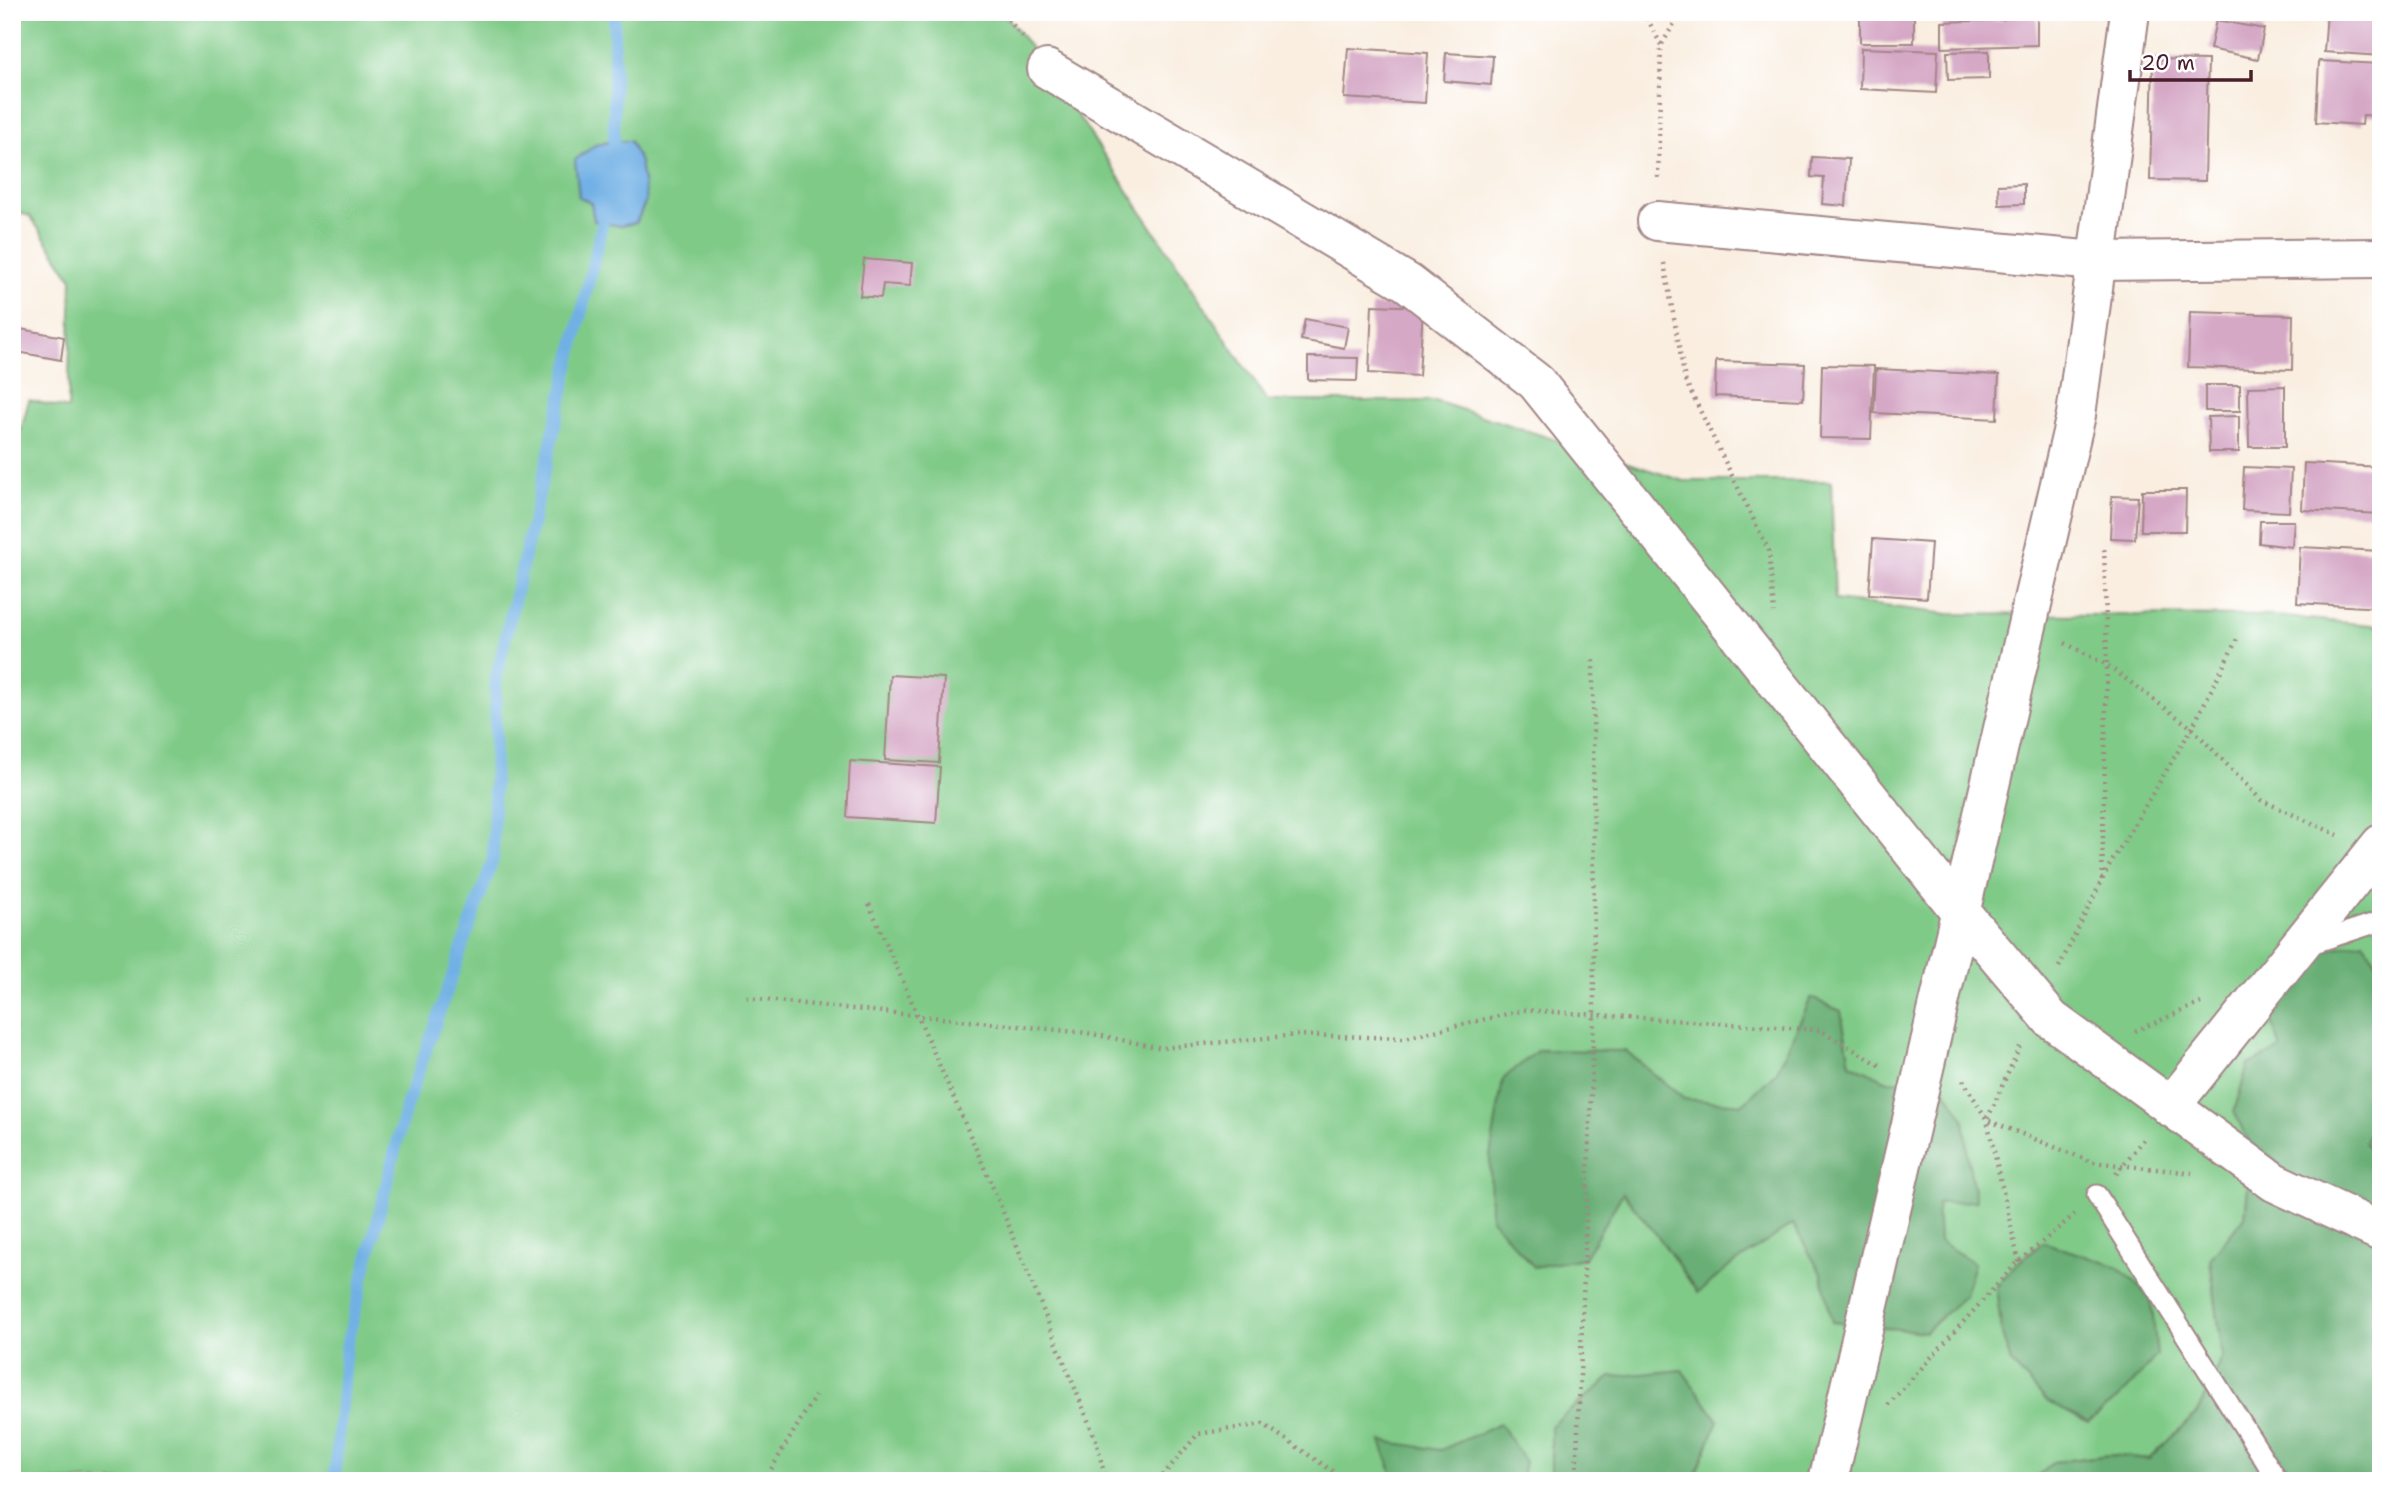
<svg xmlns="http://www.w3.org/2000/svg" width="2393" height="1493" font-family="'Shantell Sans',sans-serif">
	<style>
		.green { fill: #7fca87; stroke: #647459; stroke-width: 2 }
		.forest { fill: #67ae74; stroke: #586650; stroke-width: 2 }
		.water { fill: #71b0e5; stroke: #5e6888; stroke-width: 2 }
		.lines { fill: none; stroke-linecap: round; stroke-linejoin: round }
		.stream { stroke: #71b0e5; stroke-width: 12 }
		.building { fill: #d5a8c6 }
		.service-casing { stroke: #a28686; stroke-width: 23 }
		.minor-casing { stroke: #a28686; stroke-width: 42 }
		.path { stroke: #a28686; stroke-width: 4.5; stroke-dasharray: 2 5; stroke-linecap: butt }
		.service { stroke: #fff; stroke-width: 19 }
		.minor { stroke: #fff; stroke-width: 38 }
	</style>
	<rect width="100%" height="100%" fill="#fff"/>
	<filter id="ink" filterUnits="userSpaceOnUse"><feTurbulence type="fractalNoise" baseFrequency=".0143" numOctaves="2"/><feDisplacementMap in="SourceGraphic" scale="14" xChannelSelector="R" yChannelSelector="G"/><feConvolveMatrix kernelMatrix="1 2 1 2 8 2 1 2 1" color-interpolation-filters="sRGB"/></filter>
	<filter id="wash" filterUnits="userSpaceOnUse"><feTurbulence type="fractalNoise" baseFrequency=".00686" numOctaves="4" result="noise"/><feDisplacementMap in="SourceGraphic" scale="28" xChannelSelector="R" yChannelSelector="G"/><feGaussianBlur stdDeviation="1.57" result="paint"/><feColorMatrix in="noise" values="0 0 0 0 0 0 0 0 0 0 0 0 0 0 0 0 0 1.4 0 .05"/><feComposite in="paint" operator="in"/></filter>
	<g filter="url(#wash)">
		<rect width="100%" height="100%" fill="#f9eee0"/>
		<g class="green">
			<polygon points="12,12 997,12 1006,16 1047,69 1267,401 1435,401 1684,481 1831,481 1835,600 1949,614 2276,616 2381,626 2381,968 2363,942 2269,1012 2281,1049 2252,1148 2245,1217 2210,1259 2223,1357 2197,1413 2149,1459 2110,1455 2054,1462 2032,1481 1051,1481 979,1473 967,1481 12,1481 12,1030 15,1029 12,1021 12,464 29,400 68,409 72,279 30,216 12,211"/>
			<polygon points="2381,1098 2381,1162 2365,1144"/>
		</g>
		<g class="forest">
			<polygon points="2363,942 2381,968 2381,1098 2365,1144 2381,1162 2381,1481 2032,1481 2053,1462 2110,1455 2149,1459 2197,1413 2223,1357 2210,1259 2245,1217 2252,1148 2234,1112 2248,1065 2281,1049 2269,1012 2290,957"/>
			<polygon points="1811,998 1841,1011 1850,1063 1888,1081 1941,1083 1964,1119 1968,1159 1976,1201 1937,1203 1939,1241 1974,1263 1965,1295 1925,1332 1832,1322 1822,1275 1793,1224 1729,1267 1698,1293 1660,1239 1623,1193 1584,1258 1534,1267 1491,1219 1490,1156 1503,1079 1538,1050 1626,1051 1684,1099 1743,1104 1777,1071"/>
			<polygon points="2043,1242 2118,1267 2151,1298 2157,1355 2128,1389 2088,1423 2048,1402 2011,1363 2002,1334 1996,1287 2014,1266"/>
			<polygon points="1682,1370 1718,1421 1696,1474 1684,1481 1551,1481 1551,1426 1611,1377"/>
			<polygon points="1500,1424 1525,1462 1521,1481 1395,1481 1381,1441 1441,1450"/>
		</g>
		<polygon class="water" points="614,141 630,141 640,162 646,201 636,223 620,226 594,221 591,203 579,197 575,160 595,145"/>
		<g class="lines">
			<g class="stream">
				<polyline points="614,155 614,12"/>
				<polyline points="334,1481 346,1347 405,1110 493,860 496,678 606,208"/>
			</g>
		</g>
		<g id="blocks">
			<g class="building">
				<rect x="1860" y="12" width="54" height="31"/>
				<polygon points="2003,12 2037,12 2037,45 1942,48 1942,22 2003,20"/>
				<polygon points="2327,12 2381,12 2381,56 2324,52"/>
				<polygon points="2216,20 2264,29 2258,59 2210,49"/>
				<polygon points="1348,48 1428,53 1425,103 1344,98"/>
				<polygon points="1861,48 1938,51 1936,93 1860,89"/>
				<polygon points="1989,51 1989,79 1948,80 1947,52"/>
				<polygon points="1446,53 1493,56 1491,85 1444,81"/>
				<polygon points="2153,59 2208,60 2205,181 2150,180"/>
				<polygon points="2319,61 2381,64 2381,116 2363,115 2362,125 2316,122"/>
				<polygon points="1812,157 1849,159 1846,206 1822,204 1824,178 1811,177"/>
				<polygon points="2024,184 2024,204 1999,205 1998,185"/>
				<polygon points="864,259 912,263 910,286 883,284 881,298 860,296"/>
				<polygon points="1372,305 1423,307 1419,376 1369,373"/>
				<polygon points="2190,312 2293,315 2292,370 2188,367"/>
				<polygon points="1305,319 1348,327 1344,348 1301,340"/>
				<polygon points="15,328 64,337 61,360 12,351"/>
				<polygon points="1308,357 1358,358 1357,381 1308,380"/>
				<polygon points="1716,361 1805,364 1803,400 1715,396"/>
				<polygon points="1822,365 1874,366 1871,439 1820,438"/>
				<polygon points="1876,369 1999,375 1997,419 1874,413"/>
				<rect x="2205" y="385" width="35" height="26"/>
				<polygon points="2285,386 2285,447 2249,447 2248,387"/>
				<polygon points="2239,416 2239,452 2209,452 2208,417"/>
				<polygon points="2304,463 2381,467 2381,514 2302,510"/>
				<polygon points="2244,467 2291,469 2289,512 2242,510"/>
				<polygon points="2142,490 2186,490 2185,531 2141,531"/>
				<polygon points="2112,496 2138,497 2135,539 2110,538"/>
				<polygon points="2260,521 2294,521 2292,547 2259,543"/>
				<polygon points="1873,539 1931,543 1927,598 1869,594"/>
				<polygon points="2300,547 2381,551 2381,608 2297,603"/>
				<polygon points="890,675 944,678 939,763 885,760"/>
				<polygon points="850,761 940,767 936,823 847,817"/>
			</g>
		</g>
	</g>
	<g filter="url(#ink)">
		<use href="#blocks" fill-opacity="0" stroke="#a28686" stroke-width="2"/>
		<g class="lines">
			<g class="service-casing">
				<g id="service">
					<polyline points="2308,945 2381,921"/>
					<polyline points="2097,1195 2278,1481"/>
				</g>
			</g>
			<g class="minor-casing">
				<g id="minor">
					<polyline points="1047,69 1408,283 1536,382 1960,911 2051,1019 2274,1182 2381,1232"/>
					<polyline points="1657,221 2096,261 2381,258"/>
					<polyline points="2170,1107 2381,844"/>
					<polyline points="1828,1481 2076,415 2130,12"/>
				</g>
			</g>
			<g class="path">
				<polyline points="997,12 1006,16 1023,38"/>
				<polyline points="1644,12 1661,45 1658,181"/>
				<polyline points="1662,44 1681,12"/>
				<polyline points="1664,263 1685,380 1769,551 1774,613"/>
				<polyline points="2065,643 2107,665 2192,728 2261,800 2338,835"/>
				<polyline points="2102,880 2107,665 2104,545"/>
				<polyline points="869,904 997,1197 1096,1440 1106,1481"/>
				<polyline points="2059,967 2108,868 2192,728 2237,639"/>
				<polyline points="747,998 1087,1033 1162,1048 1296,1035 1405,1038 1524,1010 1820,1030 1883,1067"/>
				<polyline points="2135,1031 2201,1003"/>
				<polyline points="1963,1080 1987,1120 2092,1162 2192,1173"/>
				<polyline points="2116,1174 2145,1137"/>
				<polyline points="2019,1262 1987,1120 2021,1044"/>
				<polyline points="1888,1405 2014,1266 2075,1214"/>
				<polyline points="764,1481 815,1396"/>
				<polyline points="1158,1481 1198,1434 1263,1424 1347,1481"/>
				<polyline points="1576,1481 1594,1015 1593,659"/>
			</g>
			<use href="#service" class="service"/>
			<use href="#minor" class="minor"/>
		</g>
	</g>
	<rect width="2393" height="1493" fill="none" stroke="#fff" stroke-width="42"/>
	<path d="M2130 70v10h121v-10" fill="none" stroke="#4a1f2b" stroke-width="3.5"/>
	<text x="2141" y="70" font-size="21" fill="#4a1f2b" stroke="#ffffff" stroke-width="5" paint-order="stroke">20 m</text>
</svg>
